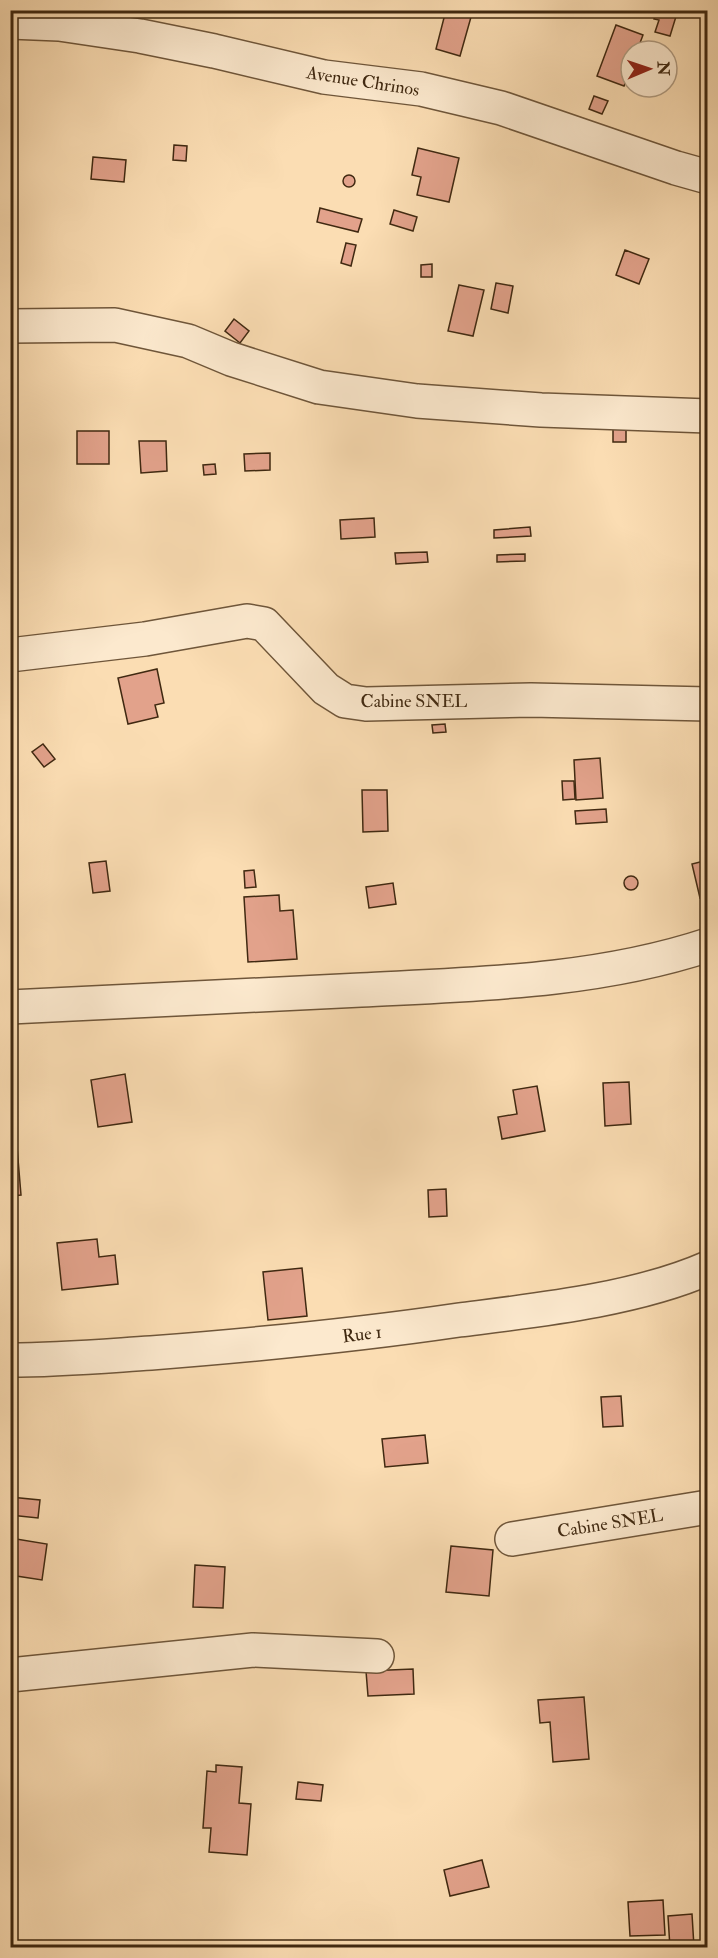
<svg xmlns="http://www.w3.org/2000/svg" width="718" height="1958" font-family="'IM FELL Double Pica',serif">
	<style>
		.building { fill: #e2a28b; stroke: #402911; stroke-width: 1.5 }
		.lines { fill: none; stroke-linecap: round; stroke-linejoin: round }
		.minor-casing { stroke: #6f563a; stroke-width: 36 }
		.minor { stroke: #fce9ce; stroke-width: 33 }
		.labels { text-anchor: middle; stroke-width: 5; stroke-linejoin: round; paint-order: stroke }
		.street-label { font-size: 18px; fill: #402911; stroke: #fce9ce }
	</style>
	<rect width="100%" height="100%" fill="#fbddb3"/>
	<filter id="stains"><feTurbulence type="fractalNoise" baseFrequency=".00333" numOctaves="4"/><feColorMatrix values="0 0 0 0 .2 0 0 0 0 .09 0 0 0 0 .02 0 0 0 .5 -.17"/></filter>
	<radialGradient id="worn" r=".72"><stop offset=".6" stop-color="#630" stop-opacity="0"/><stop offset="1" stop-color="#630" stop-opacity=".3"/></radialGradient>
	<g class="building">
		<polygon points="446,10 473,10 460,56 436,49"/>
		<polygon points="657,10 678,10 670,36 655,32 659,20 654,19"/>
		<polygon points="616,25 643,35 637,51 631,51 631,68 624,86 597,76"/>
		<polygon points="594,96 608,101 602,114 589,109"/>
		<polygon points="174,145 187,146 186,161 173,160"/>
		<polygon points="418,148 459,158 449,202 417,195 421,177 412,175"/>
		<polygon points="93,157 126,160 124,182 91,179"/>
		<circle cx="349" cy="181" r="6"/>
		<polygon points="320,208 362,219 358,232 317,222"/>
		<polygon points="394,210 417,217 413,231 390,224"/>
		<polygon points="346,243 356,245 351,266 341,263"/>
		<polygon points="625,250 649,259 639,284 616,275"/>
		<polygon points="432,264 432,277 421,277 421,265"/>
		<polygon points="496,283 513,286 508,313 491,309"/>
		<polygon points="459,285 484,290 473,336 448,331"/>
		<polygon points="234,319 249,331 240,343 225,331"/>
		<rect x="613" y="427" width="13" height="15"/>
		<rect x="77" y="431" width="32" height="33"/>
		<polygon points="139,441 166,441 167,471 141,473"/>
		<polygon points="270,453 270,470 245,471 244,454"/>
		<polygon points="215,464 216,474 204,475 203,465"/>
		<polygon points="374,518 375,537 341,539 340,520"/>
		<polygon points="530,527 531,536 494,538 494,530"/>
		<polygon points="427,552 428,562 396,564 395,553"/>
		<polygon points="525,554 525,561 497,562 497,555"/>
		<polygon points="157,669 164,703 155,705 158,717 128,724 118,678"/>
		<polygon points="445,724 446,732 433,733 432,725"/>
		<polygon points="43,744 55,759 44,767 32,752"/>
		<polygon points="600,758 603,798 576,800 574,760"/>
		<polygon points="562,781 574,781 575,799 563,800"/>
		<polygon points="362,790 387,790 388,831 363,832"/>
		<polygon points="606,809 607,822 576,824 575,811"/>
		<polygon points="708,860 708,896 700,898 692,864"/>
		<polygon points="106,861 110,891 93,893 89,863"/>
		<polygon points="254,870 256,887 245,888 244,871"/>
		<circle cx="631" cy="883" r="7"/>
		<polygon points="393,883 396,904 369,908 366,887"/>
		<polygon points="279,895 280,911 293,910 297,959 248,962 244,897"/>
		<polygon points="125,1074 132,1122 98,1127 91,1080"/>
		<polygon points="629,1082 631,1124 605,1126 603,1083"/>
		<polygon points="537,1086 545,1131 502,1139 498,1117 517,1114 513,1090"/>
		<polygon points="17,1147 21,1195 10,1196 10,1148"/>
		<polygon points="446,1189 447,1216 429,1217 428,1190"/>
		<polygon points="97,1239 99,1257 115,1255 118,1284 62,1290 57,1243"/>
		<polygon points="302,1268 307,1316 268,1320 263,1272"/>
		<polygon points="621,1396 623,1426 603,1427 601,1397"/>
		<polygon points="425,1435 428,1463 385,1467 382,1439"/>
		<polygon points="10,1497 40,1500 38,1518 10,1515"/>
		<polygon points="10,1538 47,1544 42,1580 10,1575"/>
		<polygon points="451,1546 493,1550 489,1596 446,1592"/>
		<polygon points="195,1565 225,1567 223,1608 193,1607"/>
		<polygon points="413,1669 414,1694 368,1696 366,1671"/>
		<polygon points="584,1697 589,1759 553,1762 550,1722 540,1723 538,1700"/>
		<polygon points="216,1765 242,1767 239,1803 251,1804 247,1855 209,1852 211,1828 203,1828 207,1771 216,1772"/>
		<polygon points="298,1782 323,1785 321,1801 296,1799"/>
		<polygon points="10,1847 13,1847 15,1929 10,1929"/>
		<polygon points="482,1860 489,1887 450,1896 444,1870"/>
		<polygon points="663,1900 665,1935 630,1936 628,1902"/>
		<polygon points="692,1914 694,1947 670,1948 668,1916"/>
	</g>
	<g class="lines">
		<g class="minor-casing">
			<g id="minor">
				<polyline points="10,22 59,24 140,36 214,51 324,77 421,89 501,108 676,168 708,177"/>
				<polyline points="10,326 115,325 188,341 231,359 319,387 417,401 541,410 708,416"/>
				<polyline points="10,655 145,639 247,621 264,624 326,689 345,701 366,704 531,700 708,704"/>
				<path d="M10,1007C127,1001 244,996 361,990C477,984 596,982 708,945"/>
				<path d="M10,1360C58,1360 104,1356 151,1353C254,1345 357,1335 459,1320C538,1310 635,1300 708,1268"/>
				<polyline points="512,1539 708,1507"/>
				<polyline points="10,1675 253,1650 377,1656"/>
			</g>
		</g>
		<use href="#minor" class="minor"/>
	</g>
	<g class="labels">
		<g class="street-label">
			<text transform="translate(363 81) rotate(9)" y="6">Avenue Chrinos</text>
			<text x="414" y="707">Cabine SNEL</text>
			<text transform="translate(362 1334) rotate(-7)" y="6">Rue 1</text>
			<text transform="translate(610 1523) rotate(-9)" y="6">Cabine SNEL</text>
		</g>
	</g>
	<rect width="718" height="1958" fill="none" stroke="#fbddb3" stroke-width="36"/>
	<rect x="12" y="12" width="694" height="1934" fill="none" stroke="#402911" stroke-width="3"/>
	<rect x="18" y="18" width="682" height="1922" fill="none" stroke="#402911" stroke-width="1.5"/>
	<g transform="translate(649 69) rotate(88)"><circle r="28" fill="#fce9ce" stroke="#b19c82" stroke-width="1.5"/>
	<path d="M0-4.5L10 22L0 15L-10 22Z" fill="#8f2418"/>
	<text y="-9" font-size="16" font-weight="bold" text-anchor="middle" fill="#402911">N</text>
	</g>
	<rect width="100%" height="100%" filter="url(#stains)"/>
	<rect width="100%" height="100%" fill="url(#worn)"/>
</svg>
